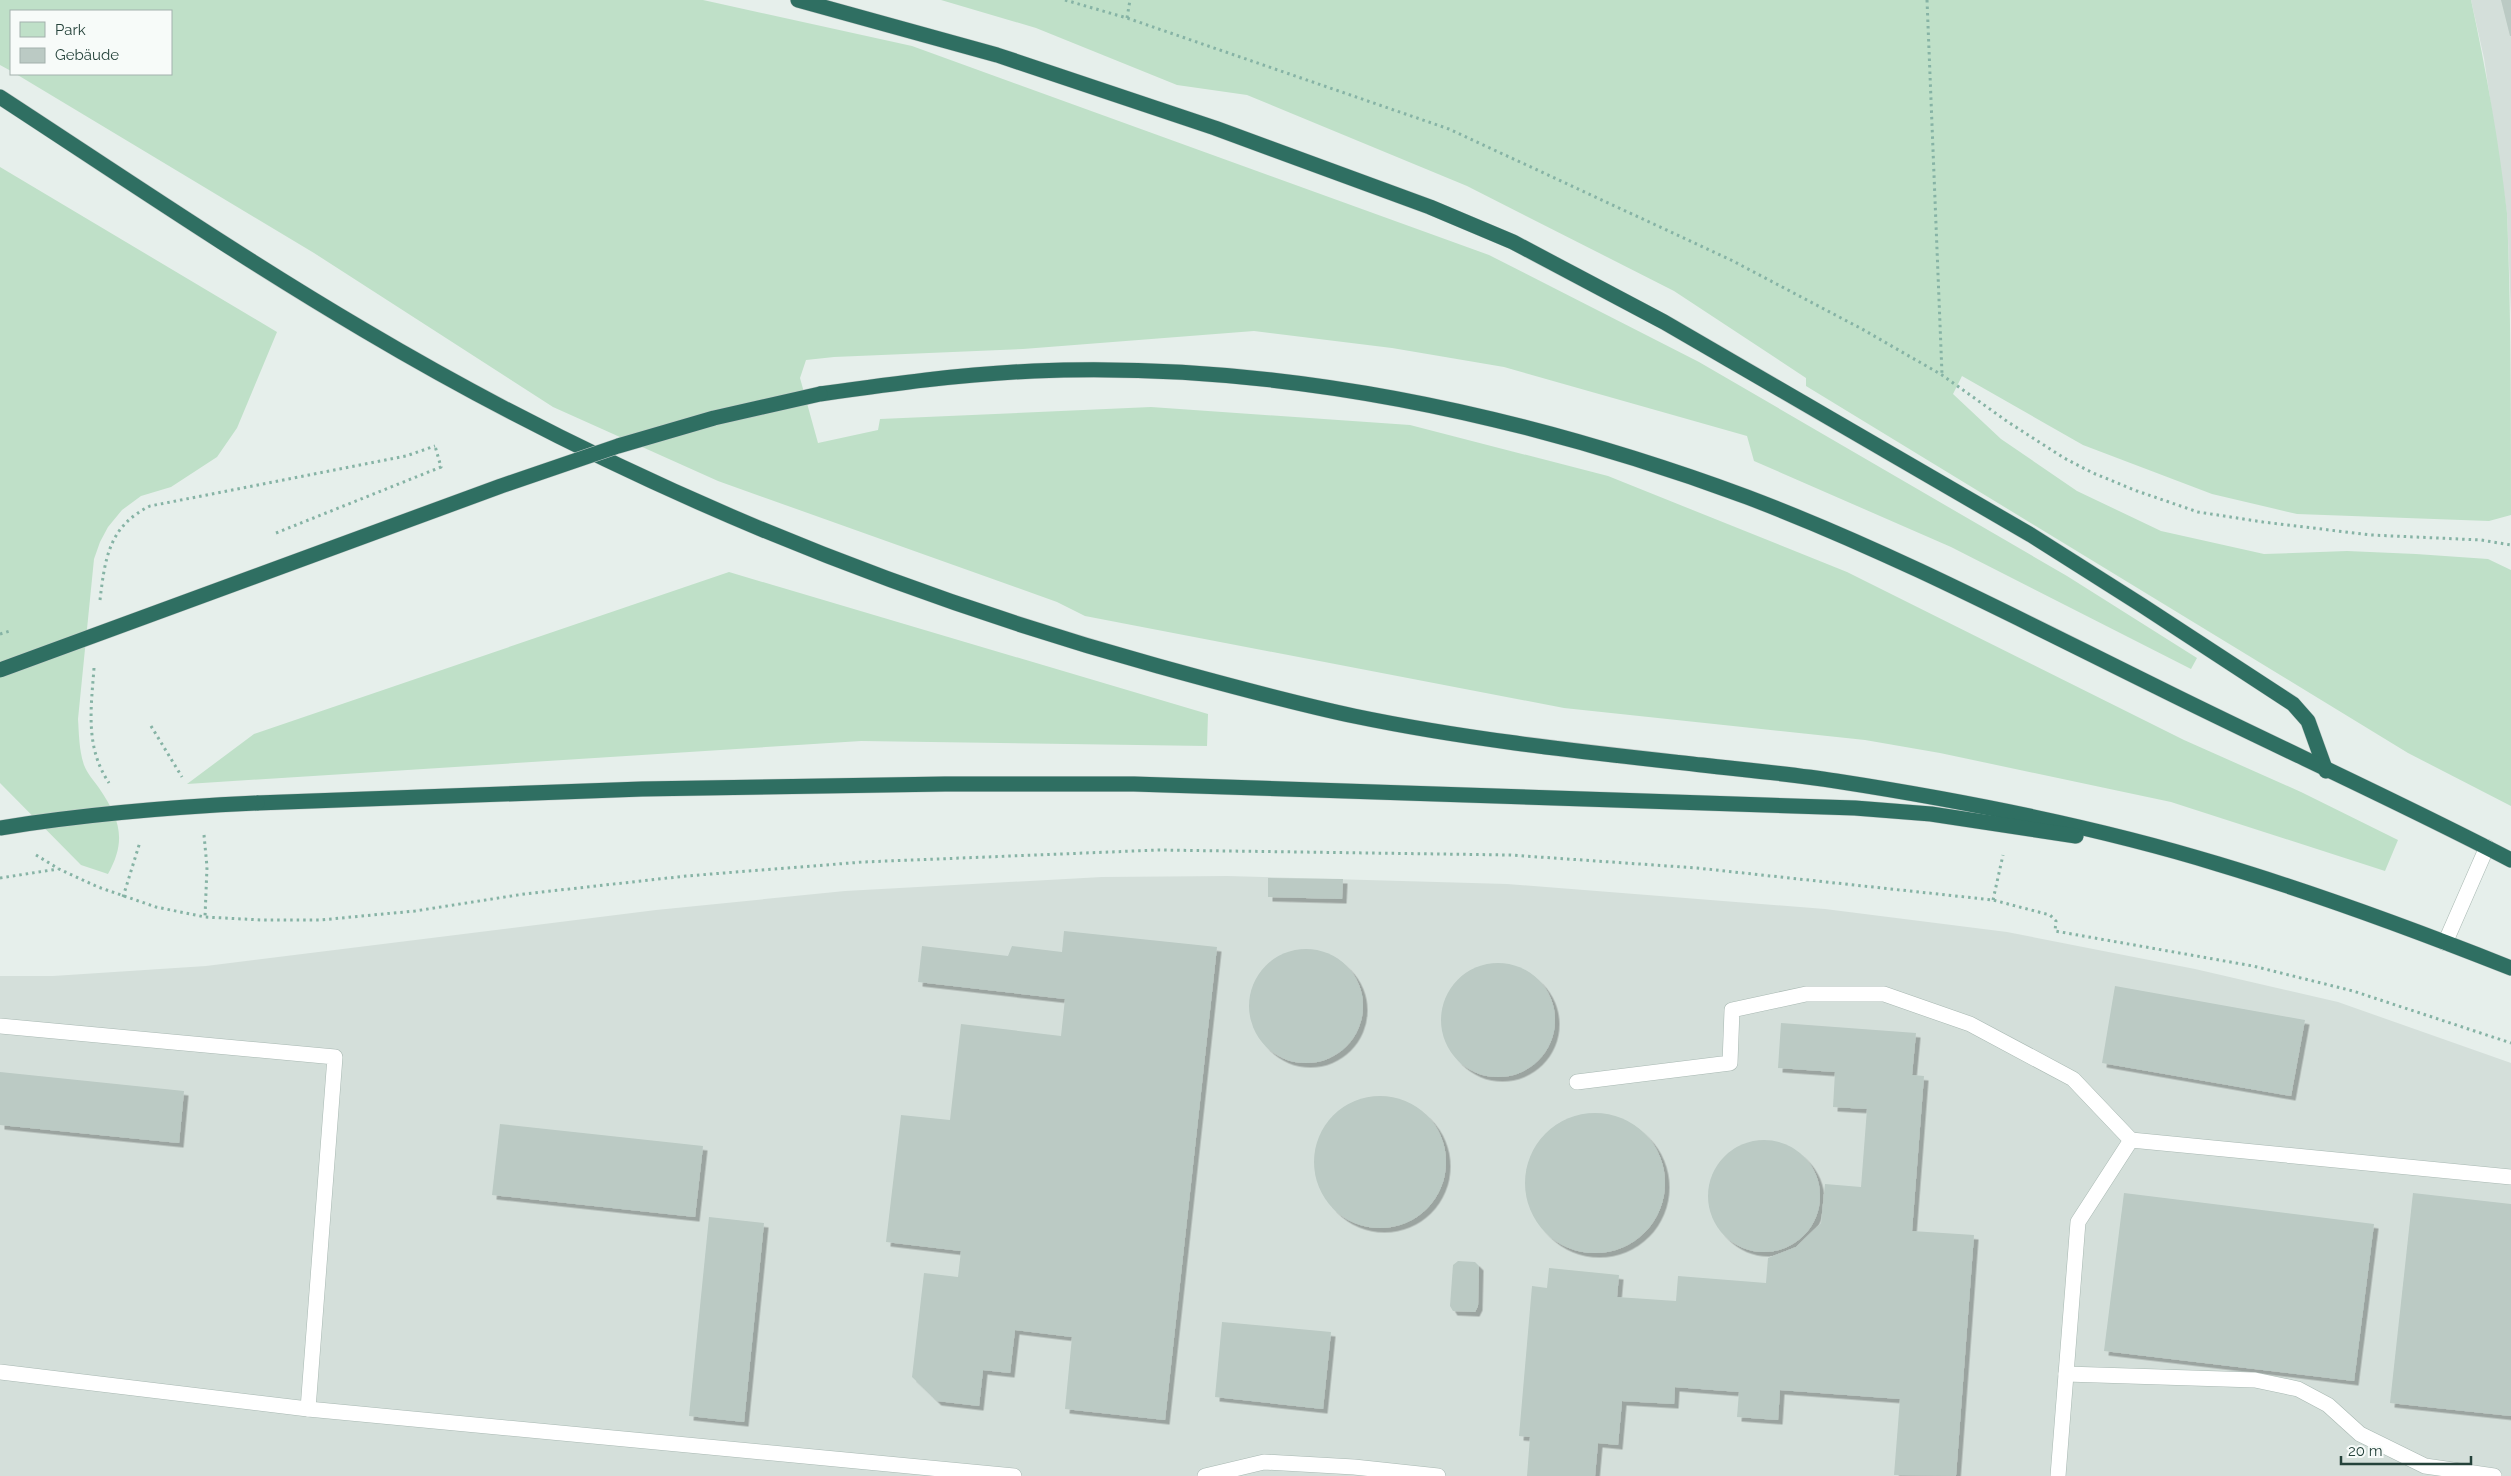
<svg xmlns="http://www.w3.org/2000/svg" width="2511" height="1476" font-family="Raleway,sans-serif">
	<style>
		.built { fill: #d4dfda }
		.green { fill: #bfe0c8 }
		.building { fill: #bbcac4; filter: url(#shadow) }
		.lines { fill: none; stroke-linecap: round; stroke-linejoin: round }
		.lane-casing { stroke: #a8b8b2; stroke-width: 16 }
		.highway-casing { stroke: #c2cac8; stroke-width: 16 }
		.path { stroke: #86b3a5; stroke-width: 3; stroke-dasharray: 2.5 4; stroke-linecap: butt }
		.lane { stroke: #fff; stroke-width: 15 }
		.highway { stroke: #2f6f62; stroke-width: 15 }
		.highway-bridge-casing { stroke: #c2cac8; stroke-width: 16; stroke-linecap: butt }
		.path-bridge { stroke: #86b3a5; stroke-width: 3; stroke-dasharray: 2.5 4; stroke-linecap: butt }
		.highway-bridge { stroke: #2f6f62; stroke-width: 15 }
	</style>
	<defs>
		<filter id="shadow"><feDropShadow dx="4.5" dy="4.5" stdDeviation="0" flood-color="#0004"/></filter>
	</defs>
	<rect width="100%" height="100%" fill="#e6efeb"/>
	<g class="built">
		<polygon points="2471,0 2511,0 2511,314 2507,213 2484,58"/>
		<polygon points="1227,876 1507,884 1825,909 2007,932 2195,969 2338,1002 2511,1063 2511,1476 0,1476 0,976 53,976 206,966 656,910 845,891 1102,877"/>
	</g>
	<g class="green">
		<polygon points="0,0 703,0 912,46 1489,255 1699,362 2067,576 2197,658 2191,669 1951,547 1754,461 1747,436 1504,367 1392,348 1254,331 1023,349 834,357 806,360 800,378 818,443 878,430 880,419 1151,407 1410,425 1608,476 1847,572 2184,740 2301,792 2398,840 2385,871 2171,802 1940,753 1865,740 1564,708 1085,616 1057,602 718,481 553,407 314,253 16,74 171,74 171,11 11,11 11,71 0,65"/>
		<path d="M941,0H2471C2486,70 2499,142 2507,213C2511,310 2511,417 2511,515L2489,521L2297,514L2212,494L2083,445L1962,376L1953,394L2001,439L2077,491L2161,531L2264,554L2347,551L2416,554L2488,559L2511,570V806L2408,753L1806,386V378L1674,291L1467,186L1247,95L1177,85L1036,28Z"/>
		<path d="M0,167L277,332L237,428L217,457L171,487L141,496L122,510L108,527L100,542L94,559L78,719C79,734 79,750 84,765C87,773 94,781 99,788C120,819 127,840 108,874L81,865L0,783Z"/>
		<polygon points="729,572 1208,714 1207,746 861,741 187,784 254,734"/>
	</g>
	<g class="building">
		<polygon points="2501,0 2511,0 2511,36 2510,36"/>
		<polygon points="1268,878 1343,879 1342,899 1268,897"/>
		<polygon points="1064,931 1217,947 1165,1420 1065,1409 1072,1337 1015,1330 1010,1373 983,1370 979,1406 937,1401 912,1377 924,1273 958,1277 961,1251 886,1242 901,1115 950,1120 961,1024 1061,1036 1065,999 918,982 922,946 1008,956 1012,946 1062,952"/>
		<circle cx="1306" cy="1006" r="57"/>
		<circle cx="1498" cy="1020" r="57"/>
		<polygon points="2115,986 2305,1020 2291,1096 2102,1063"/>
		<polygon points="1781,1023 1916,1033 1912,1075 1924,1076 1912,1231 1974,1235 1956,1476 1894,1475 1900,1399 1780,1390 1778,1420 1737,1417 1739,1392 1675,1387 1674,1404 1622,1401 1618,1445 1598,1443 1595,1476 1527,1476 1530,1437 1519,1436 1532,1286 1547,1288 1549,1268 1619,1275 1617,1297 1676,1301 1678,1276 1766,1283 1768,1258 1796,1247 1821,1223 1825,1184 1861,1187 1867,1109 1833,1107 1835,1072 1778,1068"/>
		<polygon points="0,1072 184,1091 179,1143 0,1125"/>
		<circle cx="1380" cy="1162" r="66"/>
		<circle cx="1595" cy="1183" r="70"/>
		<polygon points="500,1124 703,1146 695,1217 492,1195"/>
		<circle cx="1764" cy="1196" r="56"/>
		<polygon points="2124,1193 2374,1224 2354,1381 2104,1351"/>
		<polygon points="2413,1193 2511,1204 2511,1416 2390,1403"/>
		<polygon points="709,1217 764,1223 744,1422 689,1416"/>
		<polygon points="1458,1261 1475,1262 1479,1266 1478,1306 1475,1312 1453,1311 1450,1306 1453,1265"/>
		<polygon points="1222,1322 1331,1332 1323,1409 1215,1397"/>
	</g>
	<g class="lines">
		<g class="lane-casing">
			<g id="lane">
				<polyline points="2445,943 2487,847"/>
				<polyline points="0,1026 335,1057 308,1409"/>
				<polyline points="1577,1082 1730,1063 1732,1010 1806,994 1884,994 1970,1024 2073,1079 2131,1140"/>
				<polyline points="0,1372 308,1409 1014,1476"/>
				<polyline points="2066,1374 2255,1380 2298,1389 2328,1405 2360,1434 2425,1466 2494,1476"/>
				<polyline points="1205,1476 1264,1462 1354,1467 1438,1476"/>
				<polyline points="2058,1476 2078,1222 2131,1140 2511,1177"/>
			</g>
		</g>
		<g class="highway-casing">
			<g id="highway">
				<polyline points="798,0 997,55 1215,128 1430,207 1513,242 1664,322 2031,535 2143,606 2293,704 2308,721 2326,771"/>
				<path d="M0,97C121,176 240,257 364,330C612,477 881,589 1158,666C1223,684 1288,702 1354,716C1469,740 1585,752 1702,765C1746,770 1792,774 1836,781C1965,801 2094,826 2218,864C2318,894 2415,930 2511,968"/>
				<path d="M820,394C891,384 962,374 1034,371C1278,361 1519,413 1747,497C1887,550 2021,620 2155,686C2273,745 2394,799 2511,860"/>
				<polyline points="257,803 642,789 945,784 1134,784 1855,808 1931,814 2076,836"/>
			</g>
		</g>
		<g class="path">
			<polyline points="1065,0 1127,18 1449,129 1731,260 1862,329 1942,375 2008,422 2064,458 2093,473 2137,491 2198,512 2263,522 2371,535 2481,540 2511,545"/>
			<polyline points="1927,0 1942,374"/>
			<polyline points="1127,18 1130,0"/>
			<path d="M100,600C105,558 109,526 150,506L406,456L435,446"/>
			<path d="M94,668C91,709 85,747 109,783"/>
			<polyline points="151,726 182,777"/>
			<polyline points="204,835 207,867 205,917"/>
			<polyline points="36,855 59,869 98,887 156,907 205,917 262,920 320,920 415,911 524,894 686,876 863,862 1159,850 1510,855 1697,868 1993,900 2050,915 2056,921 2055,931 2253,966 2353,991 2511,1043"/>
			<polyline points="0,878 58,869"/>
			<polyline points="123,897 140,842"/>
			<polyline points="1993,900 2003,855"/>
		</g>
		<use href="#lane" class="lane"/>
		<use href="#highway" class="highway"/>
		<g class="highway-bridge-casing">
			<g id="highway-bridge">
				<polyline points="0,670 501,486 618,446 714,418 820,394"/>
				<path d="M0,828C86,814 171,807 257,803"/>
			</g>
		</g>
		<g class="path-bridge">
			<polyline points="276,533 441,467 435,446"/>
			<polyline points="0,634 10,631"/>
		</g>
		<use href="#highway-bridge" class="highway-bridge"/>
	</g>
	<rect x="10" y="10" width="162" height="65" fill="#f7fbf9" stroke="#a3b1ad"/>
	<rect x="20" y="22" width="25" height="15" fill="#bfe0c8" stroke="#a3b1ad"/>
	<text x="55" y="35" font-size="15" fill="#24423a">Park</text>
	<rect x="20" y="48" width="25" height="15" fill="#bbcac4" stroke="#a3b1ad"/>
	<text x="55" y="60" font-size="15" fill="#24423a">Gebäude</text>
	<path d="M2341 1456v8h130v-8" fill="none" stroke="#24423a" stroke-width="2.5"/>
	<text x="2348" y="1456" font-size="15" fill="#24423a" stroke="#f7fbf9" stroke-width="4" paint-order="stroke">20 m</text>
</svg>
